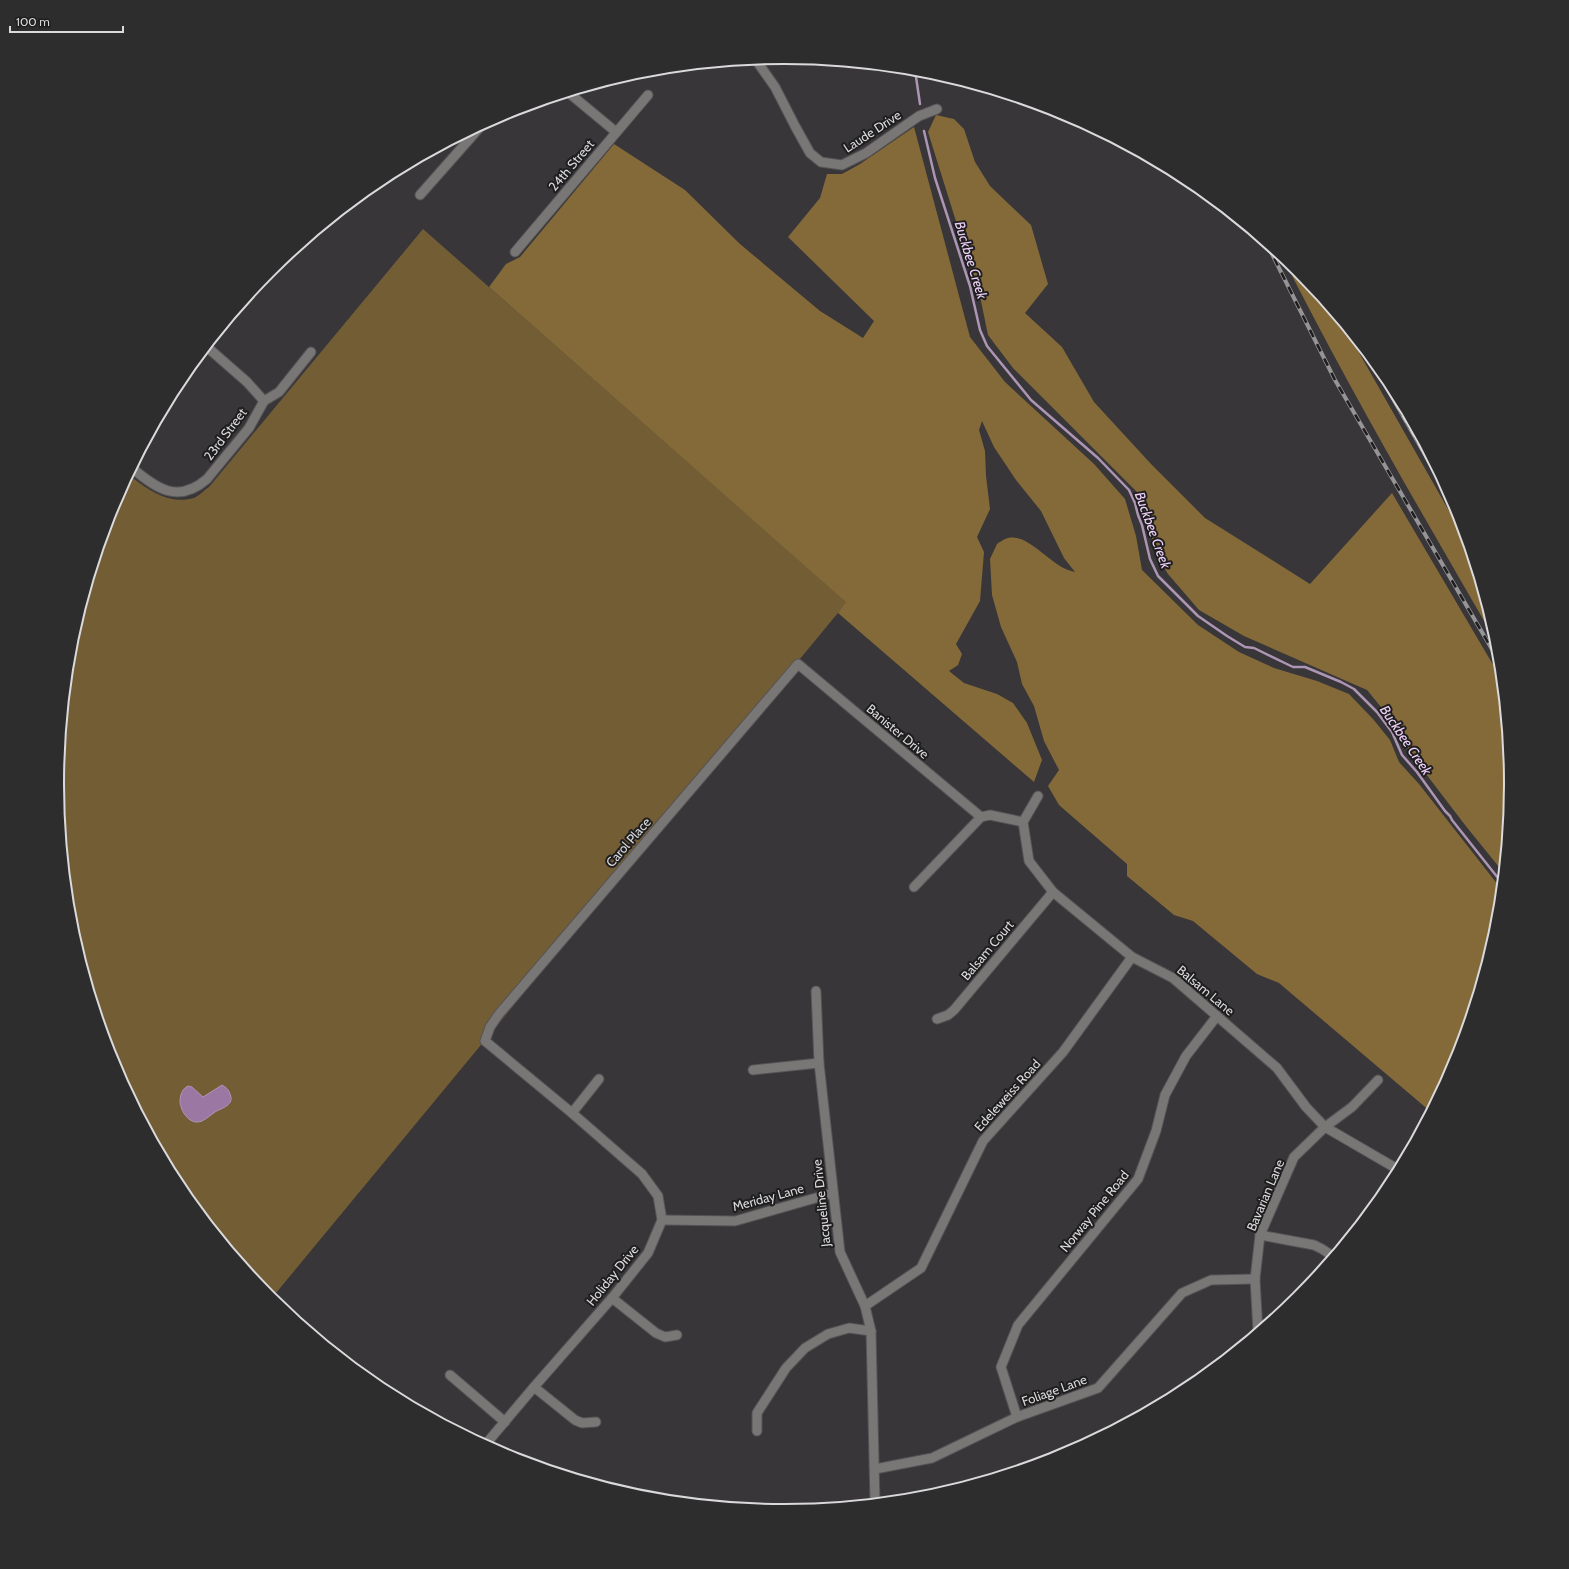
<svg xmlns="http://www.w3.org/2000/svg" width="1569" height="1569" font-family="Cabin,sans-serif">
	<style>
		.green { fill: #735d35 }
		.forest { fill: #856a39 }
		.water { fill: #9a78a3; stroke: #ad95b4 }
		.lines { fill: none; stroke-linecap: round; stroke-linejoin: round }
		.stream { stroke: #ad95b4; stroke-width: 2.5 }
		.minor-casing { stroke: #555356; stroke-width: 11 }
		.minor { stroke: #787775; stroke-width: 9 }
		.rail-casing { stroke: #959496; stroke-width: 4 }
		.rail { stroke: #1f1e1f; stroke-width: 2.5; stroke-dasharray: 8; stroke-linecap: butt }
		.labels { text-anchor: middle; stroke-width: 4; stroke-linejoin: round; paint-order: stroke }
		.street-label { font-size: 13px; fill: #dad9db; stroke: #1f1e1f }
		.water-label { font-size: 14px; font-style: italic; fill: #efd0f8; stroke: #1f1e1f }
		.rim { fill: none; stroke: #dad9db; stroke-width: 2 }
	</style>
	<rect width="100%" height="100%" fill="#383639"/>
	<path class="green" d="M423,229L847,602L271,1299L179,1188L112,1063L71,926L57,784L71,642L112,506L129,475C148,490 169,505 194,498C199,496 204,490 209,487Z"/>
	<g class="forest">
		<polygon points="936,115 954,119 964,129 975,162 990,186 1031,225 1048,284 1025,313 1062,347 1094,402 1151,464 1205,518 1310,584 1392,493 1502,680 1512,785 1503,872 1465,825 1410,753 1395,724 1367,690 1244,636 1199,610 1168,574 1158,558 1138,493 1013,368 988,335 981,301 928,132"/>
		<path d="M914,127L970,337L1005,382L1094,464L1125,499L1136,536L1142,570L1198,625L1239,652L1274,668L1317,681L1349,694L1373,719L1390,740L1399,762L1419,784L1502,890L1498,927L1457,1063L1431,1112L1279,983L1257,974L1193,921L1174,915L1127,876V864L1059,805L1048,786L1059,770L1044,741L1034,706L1022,684L1017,662L1001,627L992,595L990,559L997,544C1000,542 1004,539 1008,538C1030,533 1052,569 1075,572L1064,558L1041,511L1016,480L994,447L982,421L979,430L985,451L986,476L990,509L977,537L984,552L980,601L956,644L962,654L958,665L949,671L964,683L997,694L1013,703L1027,723L1042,760L1034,782L838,613L846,602L489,287L506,264L520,257L614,144L685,190L740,244L820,311L863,338L874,321L788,237L820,198L827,174H842L860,164Z"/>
		<path d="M1282,256L1299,270L1341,321L1469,546L1498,645C1424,517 1349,389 1282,256Z"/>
	</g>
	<path class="water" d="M222,1085C226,1087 229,1090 230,1094C235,1105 222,1108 215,1112C211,1115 206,1119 202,1121C190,1126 181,1112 180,1102C180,1095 182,1089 188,1086L192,1087L203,1097Z"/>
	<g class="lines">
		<g class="stream">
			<polyline points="915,70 920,104"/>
			<polyline points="924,131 935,178 970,286 980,330 987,346 1031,400 1098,458 1129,490 1135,503 1138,515 1142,525 1150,559 1158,576 1198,616 1227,636 1245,647 1254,648 1293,667 1305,667 1341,682 1354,689 1377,712 1392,732 1402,755 1417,772 1445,811 1450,816 1452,820 1502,883"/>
		</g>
		<g class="minor-casing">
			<g id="minor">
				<polyline points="756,60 775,87 795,126 810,153 821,162 842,165 866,153 919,116 937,109"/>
				<polyline points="569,93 616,132"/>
				<polyline points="420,195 481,126"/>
				<polyline points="515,252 648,95"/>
				<polyline points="207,347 247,382 264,401"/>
				<path d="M132,468C157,489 178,504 207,479L249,428L264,401L279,392L311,352"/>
				<polyline points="1038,796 1023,822 1029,861 1053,892 1132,957 1173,978 1277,1068 1306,1107 1325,1127 1399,1170"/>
				<polyline points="914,887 981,817 990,815 1023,822"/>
				<polyline points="816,991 819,1063 840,1252 865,1306 871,1331 875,1503"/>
				<polyline points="937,1019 948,1015 954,1010 1053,892"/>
				<polyline points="753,1070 819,1063"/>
				<polyline points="572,1113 599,1079"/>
				<polyline points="662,1220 735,1221 833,1193"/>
				<polyline points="1260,1235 1314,1245 1322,1249 1334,1257"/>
				<polyline points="612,1298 656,1333 665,1337 677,1335"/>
				<polyline points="865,1306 921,1268 983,1141 1063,1052 1132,957"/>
				<polyline points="1258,1332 1255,1279 1260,1235 1294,1157 1325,1127 1352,1107 1378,1080"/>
				<polyline points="450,1375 505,1422"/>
				<polyline points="534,1387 575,1420 582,1423 596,1422"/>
				<polyline points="1017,1417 1001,1367 1018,1325 1138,1179 1156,1131 1165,1095 1186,1056 1217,1016"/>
				<polyline points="757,1431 757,1413 786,1368 805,1348 828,1334 849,1328 871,1331"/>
				<polyline points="485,1445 534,1387 612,1298 648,1253 662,1220 658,1196 642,1174 572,1113 485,1041 490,1027 499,1014 798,664 981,817"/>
				<polyline points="875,1469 932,1458 1017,1417 1098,1388 1182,1293 1211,1280 1255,1279"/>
			</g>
		</g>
		<use href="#minor" class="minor"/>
		<g class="rail-casing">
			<g id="rail">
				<polyline points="1267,244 1335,380 1500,663"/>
				<polyline points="1367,353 1460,516"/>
			</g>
		</g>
		<use href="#rail" class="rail"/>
	</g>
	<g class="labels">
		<g class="street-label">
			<text transform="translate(872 131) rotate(-33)" y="5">Laude Drive</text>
			<text transform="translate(571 165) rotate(-50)" y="5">24th Street</text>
			<text transform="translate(225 434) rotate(-53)" y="5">23rd Street</text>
			<text transform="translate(898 731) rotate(40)" y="5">Banister Drive</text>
			<text transform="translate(628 842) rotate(-49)" y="5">Carol Place</text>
			<text transform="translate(987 950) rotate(-50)" y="5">Balsam Court</text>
			<text transform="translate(1206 990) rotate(40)" y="5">Balsam Lane</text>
			<text transform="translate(1007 1095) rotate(-48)" y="5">Edeleweiss Road</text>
			<text transform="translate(1265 1195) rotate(-67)" y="5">Bavarian Lane</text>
			<text transform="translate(768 1197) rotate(-15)" y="5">Meriday Lane</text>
			<text transform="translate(821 1203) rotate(-96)" y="5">Jacqueline Drive</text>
			<text transform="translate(1094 1211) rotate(-51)" y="5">Norway Pine Road</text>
			<text transform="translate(612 1275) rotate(-51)" y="5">Holiday Drive</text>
			<text transform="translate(1054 1390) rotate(-20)" y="5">Foliage Lane</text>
		</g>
		<g class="water-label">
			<text transform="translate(971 260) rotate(73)" y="5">Buckbee Creek</text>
			<text transform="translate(1153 530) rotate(70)" y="5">Buckbee Creek</text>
			<text transform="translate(1406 740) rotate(56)" y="5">Buckbee Creek</text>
		</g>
	</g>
	<path d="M0 0H1569V1569H0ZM64 784a720 720 0 1 1 1440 0a720 720 0 1 1-1440 0Z" fill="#2e2d2e" fill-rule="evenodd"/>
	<path class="rim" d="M64 784a720 720 0 1 1 1440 0a720 720 0 1 1-1440 0Z"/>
	<path d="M10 26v6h113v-6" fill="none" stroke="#dad9db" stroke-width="2"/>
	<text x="16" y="26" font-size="12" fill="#dad9db" stroke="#1f1e1f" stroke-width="3" paint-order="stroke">100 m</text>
</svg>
